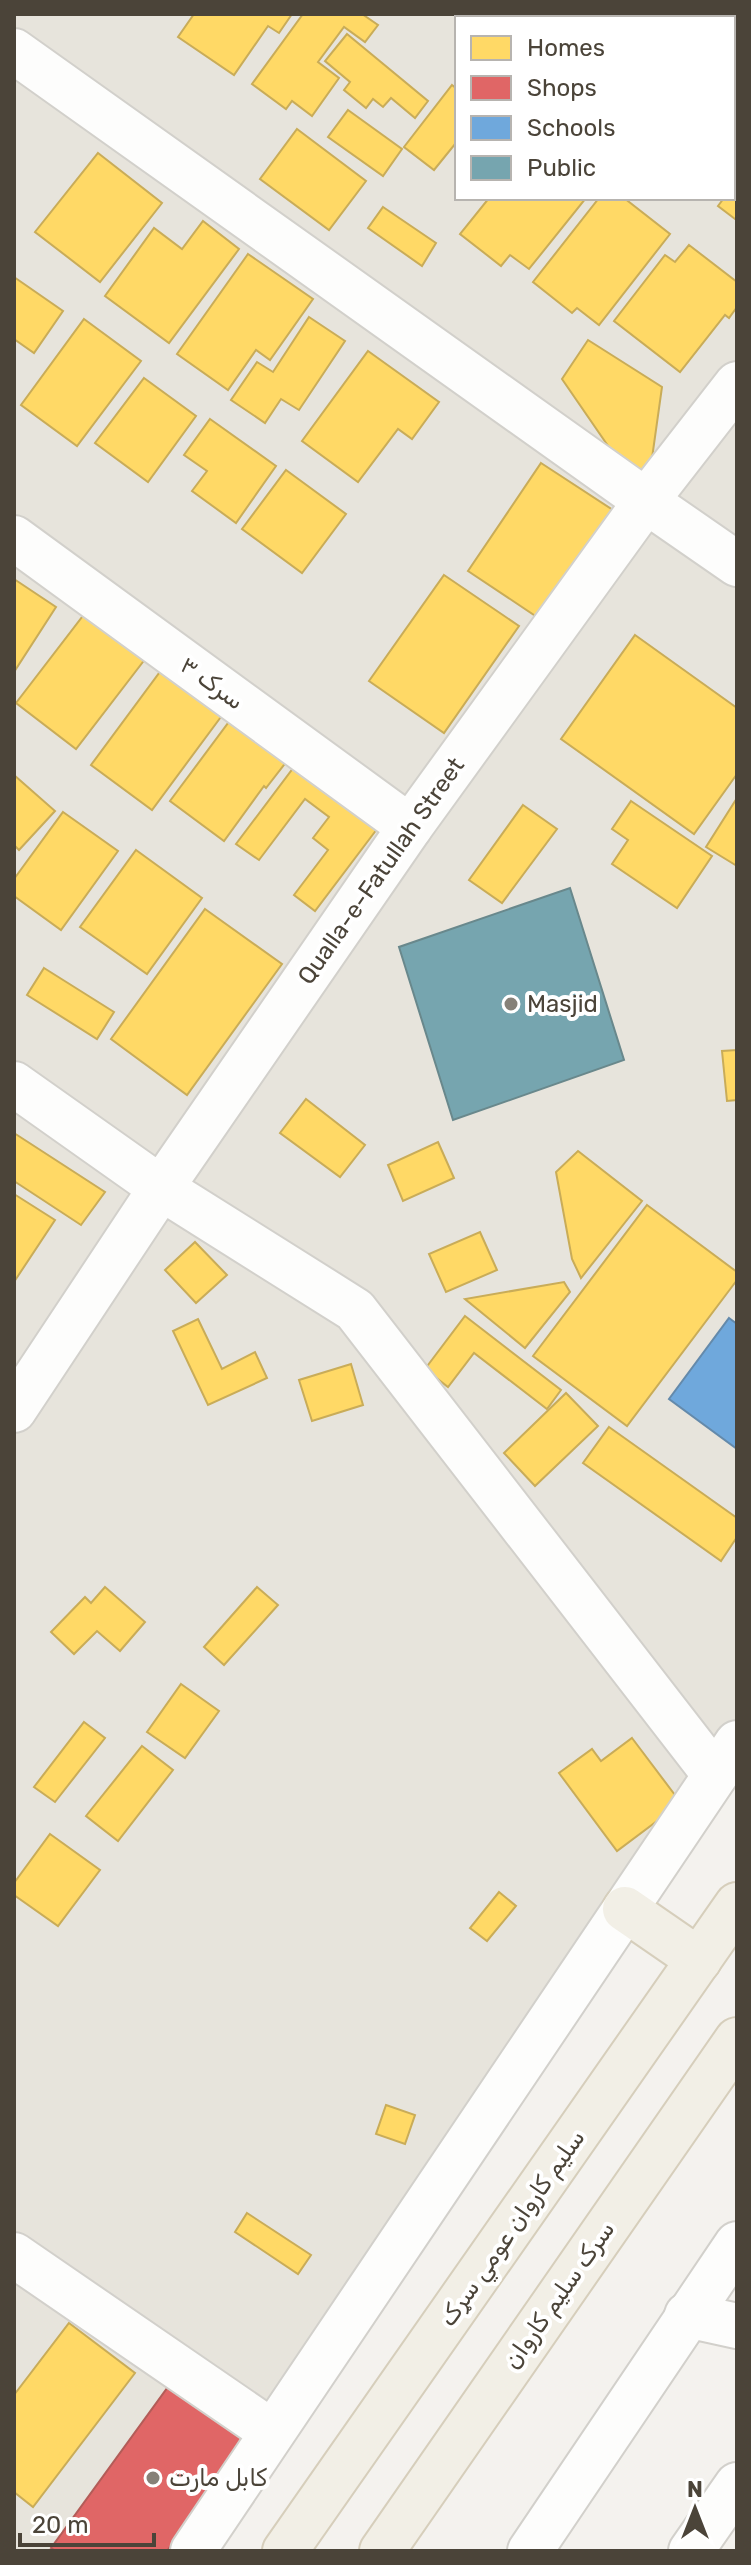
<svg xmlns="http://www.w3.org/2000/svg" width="751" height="2565" font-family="Rubik,'Noto Sans Arabic',sans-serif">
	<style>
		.residential { fill: #e7e4dc; fill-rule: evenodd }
		.homes { fill: #ffd966; stroke: #c9ac58; stroke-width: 2 }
		.shops { fill: #e06666; stroke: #b35c58; stroke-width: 2 }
		.schools { fill: #6fa8dc; stroke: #648aab; stroke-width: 2 }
		.public { fill: #76a5af; stroke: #69888c; stroke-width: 2 }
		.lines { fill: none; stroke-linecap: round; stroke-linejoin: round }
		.minor-casing { stroke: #d2d0cb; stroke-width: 48 }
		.tertiary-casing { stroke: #d2d0cb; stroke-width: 48 }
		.primary-casing { stroke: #d6cebb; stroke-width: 48 }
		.minor { stroke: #fdfdfc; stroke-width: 44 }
		.tertiary { stroke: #fdfdfc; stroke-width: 44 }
		.primary { stroke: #f2efe6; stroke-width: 44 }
		.poi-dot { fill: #868178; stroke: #fff; stroke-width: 3 }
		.labels { text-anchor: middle; stroke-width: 8; stroke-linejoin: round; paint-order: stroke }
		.street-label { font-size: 24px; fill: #4b4439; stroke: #fff }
		.poi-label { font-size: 24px; fill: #4b4439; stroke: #fff; text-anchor: start }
	</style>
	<rect width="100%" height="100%" fill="#f4f2ee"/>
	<path class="residential" d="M14,14H737V1770L190,2551H14ZM457,18H733V198H457Z"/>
	<g class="homes">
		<polygon points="194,14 292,14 279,33 268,26 234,75 178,37"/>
		<polygon points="303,14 362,14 378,25 365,42 344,27 318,62 339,78 312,116 292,101 286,109 252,84"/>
		<polygon points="505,14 602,14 599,18 502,18"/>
		<polygon points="627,14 659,14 664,18 624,18"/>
		<polygon points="347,34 428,101 415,118 391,98 383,107 373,99 366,108 344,90 350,82 325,61"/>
		<polygon points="452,85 457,89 457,146 455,144 434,170 404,147"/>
		<polygon points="348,110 402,149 383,176 328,137"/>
		<polygon points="297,129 366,181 329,230 260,179"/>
		<polygon points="737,141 737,217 735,219 718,206 724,198 733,198 733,146"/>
		<polygon points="98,153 162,203 100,282 35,232"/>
		<polygon points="489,198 586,198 529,269 510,255 501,266 460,234"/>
		<polygon points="599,198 624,198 670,234 599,325 577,308 572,313 533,282"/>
		<polygon points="383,207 436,243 422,266 368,228"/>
		<polygon points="203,221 239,249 169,343 105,296 154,228 182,249"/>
		<polygon points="689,245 737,282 737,307 729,318 725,315 680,372 614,321 665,255 675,262"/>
		<polygon points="248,254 313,299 270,360 256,350 228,390 177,354"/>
		<polygon points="14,277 63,311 34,353 14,339"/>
		<polygon points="309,317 345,341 299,410 281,399 265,423 231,400 257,362 273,372"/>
		<polygon points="84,319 141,361 77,446 21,405"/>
		<polygon points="588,340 662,387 646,501 562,379"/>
		<polygon points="368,351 439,402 412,439 398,429 358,482 302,441"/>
		<polygon points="144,378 196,416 148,482 95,443"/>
		<polygon points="210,419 276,466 236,523 192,491 207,471 184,455"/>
		<polygon points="541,463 616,512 543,621 468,571"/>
		<polygon points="286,470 346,514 302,573 242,529"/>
		<polygon points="444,575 519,626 444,733 369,681"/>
		<polygon points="14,579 56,607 14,672"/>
		<polygon points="89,608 149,654 76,749 16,703"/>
		<polygon points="635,635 737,708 737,774 694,834 561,739"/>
		<polygon points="168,661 229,706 152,810 91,765"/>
		<polygon points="237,711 294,752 266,788 264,786 224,841 170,801"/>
		<polygon points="294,767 377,829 315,911 294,895 328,850 313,838 329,817 305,799 259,860 236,844"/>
		<polygon points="14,775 55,811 19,850 14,845"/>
		<polygon points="737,798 737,866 706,847"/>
		<polygon points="631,801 712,856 677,908 612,864 628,840 612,829"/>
		<polygon points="523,805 557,829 502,903 469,880"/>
		<polygon points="63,812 118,851 61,930 14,896 14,879"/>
		<polygon points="136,850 202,898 147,974 80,927"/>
		<polygon points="205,909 282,964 187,1095 111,1039"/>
		<polygon points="44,968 114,1012 97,1039 27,995"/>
		<polygon points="737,1050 737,1100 727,1101 722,1051"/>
		<polygon points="306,1099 365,1145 340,1177 280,1133"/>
		<polygon points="14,1133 105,1192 81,1225 14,1181"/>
		<polygon points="438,1142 454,1178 403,1201 388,1165"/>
		<polygon points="578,1151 642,1201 581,1278 572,1259 556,1172"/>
		<polygon points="14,1194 55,1220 14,1282"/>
		<polygon points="647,1205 737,1272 737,1280 627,1426 533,1356"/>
		<polygon points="480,1232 497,1270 446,1292 429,1254"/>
		<polygon points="195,1242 227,1275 196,1303 165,1270"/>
		<polygon points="564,1282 570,1292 525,1348 465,1299"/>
		<polygon points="465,1316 561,1390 547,1409 474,1353 448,1387 425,1369"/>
		<polygon points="198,1319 222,1369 255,1352 267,1378 208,1405 173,1331"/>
		<polygon points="351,1364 363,1405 312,1421 299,1380"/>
		<polygon points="566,1393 598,1426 535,1486 504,1453"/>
		<polygon points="609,1427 737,1518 737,1537 721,1561 583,1463"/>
		<polygon points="105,1587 145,1622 120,1651 97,1631 74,1654 51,1632 85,1597 91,1603"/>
		<polygon points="257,1587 278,1605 224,1665 204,1647"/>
		<polygon points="181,1684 219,1711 185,1758 147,1732"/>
		<polygon points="84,1722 105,1738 55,1802 34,1787"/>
		<polygon points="632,1738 681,1803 617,1851 559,1773 592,1749 601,1761"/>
		<polygon points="142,1746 173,1770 118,1841 86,1816"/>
		<polygon points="50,1834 100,1870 58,1926 14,1895 14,1883"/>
		<polygon points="499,1892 516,1906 487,1941 470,1928"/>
		<polygon points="386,2105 415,2115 405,2144 376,2134"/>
		<polygon points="247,2213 311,2255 298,2274 235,2232"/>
		<polygon points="69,2323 135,2373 33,2507 14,2492 14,2395"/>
	</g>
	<polygon class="shops" points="173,2380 250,2435 167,2551 56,2551 51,2548"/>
	<polygon class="schools" points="729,1318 737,1324 737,1449 669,1399"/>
	<polygon class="public" points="570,888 624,1060 453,1120 399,947"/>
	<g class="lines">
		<g class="minor-casing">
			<g id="minor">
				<polyline points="720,14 726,18"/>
				<polyline points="14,51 646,501 737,384"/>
				<polyline points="14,538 410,827"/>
				<polyline points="14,1410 161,1188 355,1310 715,1775"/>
				<polyline points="14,2255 272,2432"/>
				<polyline points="687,2315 737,2326"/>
				<polyline points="691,2551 737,2485"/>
			</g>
		</g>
		<g class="tertiary-casing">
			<g id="tertiary">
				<polyline points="14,1084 161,1188 410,827 646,501 737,564"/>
				<polyline points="193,2551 737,1743"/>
				<polyline points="530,2551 737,2244"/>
			</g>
		</g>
		<g class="primary-casing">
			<g id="primary">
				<polyline points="625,1909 699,1960"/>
				<polyline points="285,2551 737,1905"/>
				<polyline points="382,2551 737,2040"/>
			</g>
		</g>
		<use href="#minor" class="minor"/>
		<use href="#tertiary" class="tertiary"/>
		<use href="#primary" class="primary"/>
	</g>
	<g class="poi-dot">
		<circle cx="511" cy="1004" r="8"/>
		<circle cx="153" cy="2478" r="8"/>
	</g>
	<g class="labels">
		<g class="street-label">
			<text transform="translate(212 683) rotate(36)" y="8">سرک ۳</text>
			<text transform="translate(381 871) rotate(-55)" y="8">Qualla-e-Fatullah Street</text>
			<text transform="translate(512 2228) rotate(-55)" y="8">سلیم کاروان عومي سړک</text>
			<text transform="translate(559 2295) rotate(-55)" y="8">سرک سلیم کاروان</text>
		</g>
		<g class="poi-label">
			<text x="527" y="1012">Masjid</text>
			<text x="169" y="2486">کابل مارت</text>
		</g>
	</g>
	<rect width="751" height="2565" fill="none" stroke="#4b4439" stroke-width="32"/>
	<rect x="455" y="16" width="280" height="184" fill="#ffffff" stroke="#b7b4b0" stroke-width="2"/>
	<rect x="471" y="36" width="40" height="24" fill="#ffd966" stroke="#b7b4b0" stroke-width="2"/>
	<text x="527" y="56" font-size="24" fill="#4b4439">Homes</text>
	<rect x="471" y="76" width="40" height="24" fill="#e06666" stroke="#b7b4b0" stroke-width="2"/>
	<text x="527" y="96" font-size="24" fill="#4b4439">Shops</text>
	<rect x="471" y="116" width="40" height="24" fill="#6fa8dc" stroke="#b7b4b0" stroke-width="2"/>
	<text x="527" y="136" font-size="24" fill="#4b4439">Schools</text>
	<rect x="471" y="156" width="40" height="24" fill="#76a5af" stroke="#b7b4b0" stroke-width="2"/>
	<text x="527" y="176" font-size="24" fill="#4b4439">Public</text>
	<g transform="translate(695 2509)" stroke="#ffffff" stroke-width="6" paint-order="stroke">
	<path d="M0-6L14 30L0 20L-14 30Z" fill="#4b4439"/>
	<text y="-12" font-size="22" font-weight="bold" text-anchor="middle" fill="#4b4439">N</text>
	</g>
	<path d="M20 2533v12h134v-12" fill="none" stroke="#4b4439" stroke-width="4"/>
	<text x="32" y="2533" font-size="24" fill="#4b4439" stroke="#ffffff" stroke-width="6" paint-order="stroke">20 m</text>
</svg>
